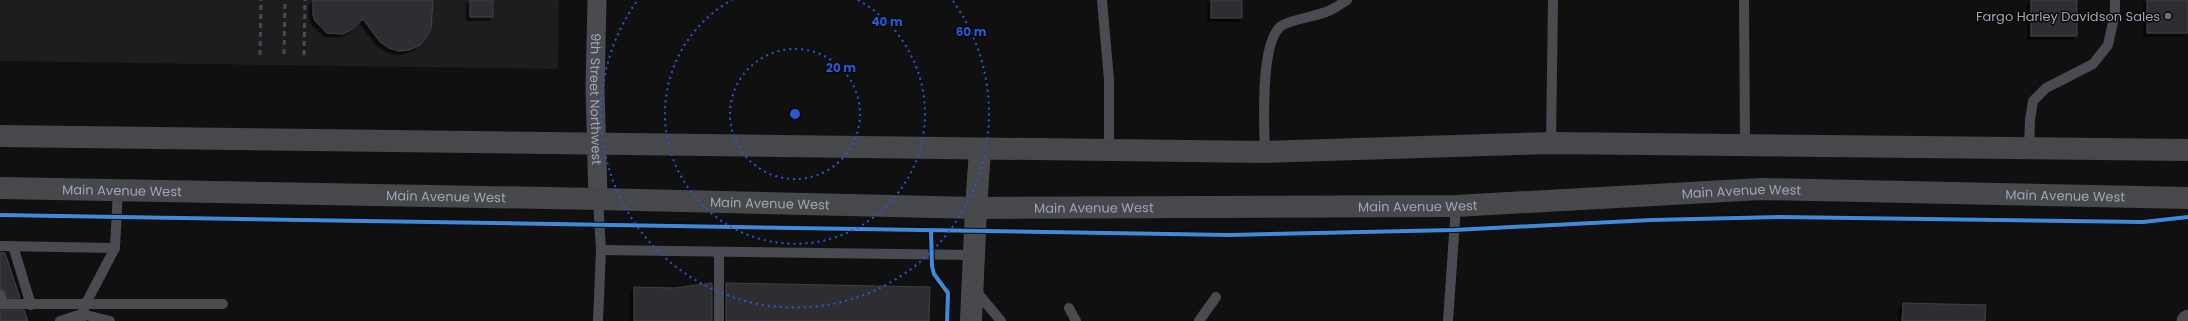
<svg xmlns="http://www.w3.org/2000/svg" width="2188" height="321" font-family="Poppins,sans-serif">
	<style>
		.built { fill: #1d1d1f }
		.building { fill: #2f2f31; stroke: #3e4044; filter: url(#shadow) }
		.lines { fill: none; stroke-linecap: round; stroke-linejoin: round }
		.lane { stroke: #4a4b50; stroke-width: 10 }
		.street { stroke: #4a4b50; stroke-width: 19 }
		.secondary { stroke: #48494d; stroke-width: 22 }
		.primary { stroke: #46484b; stroke-width: 22 }
		.rail { stroke: #494b4e; stroke-width: 3; stroke-dasharray: 5 4; stroke-linecap: butt }
		.cycleway-casing { stroke: #0a0a0c; stroke-width: 6 }
		.cycleway { stroke: #408adc; stroke-width: 4 }
		.ring { fill: none; stroke: #2a57d4; stroke-width: 2; stroke-dasharray: 2 4 }
		.poi-dot { fill: #6d727a; stroke: #0a0a0c; stroke-width: 1.5 }
		.labels { text-anchor: middle; stroke-width: 3; stroke-linejoin: round; paint-order: stroke }
		.poi-label { font-size: 13px; fill: #9fa6b3; stroke: #0a0a0c; text-anchor: end }
		.street-label { font-size: 13px; fill: #9fa6b3; stroke: #0a0a0c }
		.centre { fill: #2a57d4; stroke: #0a0a0c; stroke-width: 2 }
		.ring-label { font-size: 12px; text-anchor: middle; font-weight: bold; fill: #2a57d4; stroke: #0a0a0c; stroke-width: 3; stroke-linejoin: round; paint-order: stroke }
	</style>
	<defs>
		<filter id="shadow"><feDropShadow dx="-3.5" dy="3.5" stdDeviation="0" flood-color="#0009"/></filter>
	</defs>
	<rect width="100%" height="100%" fill="#101010"/>
	<polygon class="built" points="0,0 559,0 558,69 0,61"/>
	<g class="building">
		<polygon points="313,0 433,0 431,29 426,38 419,46 409,50 399,51 389,48 380,42 363,19 351,30 343,34 327,33 315,21 313,14"/>
		<rect x="470" y="0" width="23" height="17"/>
		<rect x="1211" y="0" width="31" height="18"/>
		<rect x="2031" y="0" width="46" height="36"/>
		<rect x="2147" y="0" width="41" height="33"/>
		<polygon points="0,252 5,253 20,298 8,298 4,289 0,288"/>
		<polygon points="712,283 712,321 634,321 634,287 674,288"/>
		<polygon points="726,283 930,287 929,321 726,321"/>
		<polygon points="1903,303 1986,305 1985,321 1902,321"/>
		<polygon points="0,310 24,310 28,321 0,321"/>
	</g>
	<g class="lines">
		<g class="lane">
			<polyline points="1102,0 1109,80 1109,151"/>
			<polyline points="1744,0 1745,145"/>
			<polyline points="1551,143 1553,0"/>
			<polyline points="2029,148 2030,120 2033,101 2046,88 2093,64 2108,45 2115,13 2115,0"/>
			<path d="M1265,152C1264,125 1260,45 1280,27C1286,21 1316,16 1326,12C1334,9 1341,4 1347,0"/>
			<polyline points="598,199 601,250 598,321"/>
			<polyline points="0,246 115,248"/>
			<polyline points="13,246 31,305"/>
			<polyline points="601,250 973,255"/>
			<polyline points="975,290 1001,321"/>
			<polyline points="0,294 4,304"/>
			<polyline points="0,304 223,304"/>
			<polyline points="1069,308 1076,321"/>
			<polyline points="60,321 82,314 110,321"/>
			<polyline points="81,321 85,305 115,248 118,190"/>
			<polyline points="719,321 719,252"/>
			<polyline points="1199,321 1216,297"/>
			<polyline points="1448,321 1456,206"/>
		</g>
		<g class="street">
			<path id="s1" d="M597,0L595,88L598,199"/>
			<polyline points="2186,321 2188,319"/>
		</g>
		<polyline class="secondary" points="971,321 976,208 980,150"/>
		<g class="primary">
			<polyline points="0,136 1265,152 1551,143 2188,150"/>
			<path id="s2" d="M0,188L598,199L976,208L1456,206L1761,189L2188,198"/>
		</g>
		<g class="rail">
			<polyline points="284,54 285,0"/>
			<polyline points="260,55 261,0"/>
			<polyline points="304,55 305,0"/>
		</g>
		<g class="cycleway-casing">
			<g id="cycleway">
				<polyline points="0,215 1229,235 1454,230 1651,220 1780,217 2143,222 2188,217"/>
				<polyline points="931,231 932,266 934,274 948,293 947,321"/>
			</g>
		</g>
		<use href="#cycleway" class="cycleway"/>
	</g>
	<g class="ring">
		<circle cx="795" cy="114" r="65"/>
		<path d="M858 0A130 130 0 1 1 732 0"/>
		<path d="M953 1A194 194 0 1 1 637 1"/>
	</g>
	<circle class="poi-dot" cx="2168" cy="16" r="4"/>
	<g class="labels">
		<g class="poi-label">
			<text x="2160" y="21">Fargo Harley Davidson Sales</text>
		</g>
		<g class="street-label">
			<text dy="5" stroke="none"><textPath href="#s1" startOffset="99">9th Street Northwest</textPath></text>
			<text dy="5" stroke="none"><textPath href="#s2" startOffset="122">Main Avenue West</textPath></text>
			<text dy="5" stroke="none"><textPath href="#s2" startOffset="1742">Main Avenue West</textPath></text>
			<text dy="5" stroke="none"><textPath href="#s2" startOffset="2066">Main Avenue West</textPath></text>
			<text dy="5" stroke="none"><textPath href="#s2" startOffset="446">Main Avenue West</textPath></text>
			<text dy="5" stroke="none"><textPath href="#s2" startOffset="770">Main Avenue West</textPath></text>
			<text dy="5" stroke="none"><textPath href="#s2" startOffset="1418">Main Avenue West</textPath></text>
			<text dy="5" stroke="none"><textPath href="#s2" startOffset="1094">Main Avenue West</textPath></text>
		</g>
	</g>
	<circle cx="795" cy="114" r="6" class="centre"/>
	<g class="ring-label">
		<text x="887" y="26">40 m</text>
		<text x="971" y="36">60 m</text>
		<text x="841" y="72">20 m</text>
	</g>
</svg>
